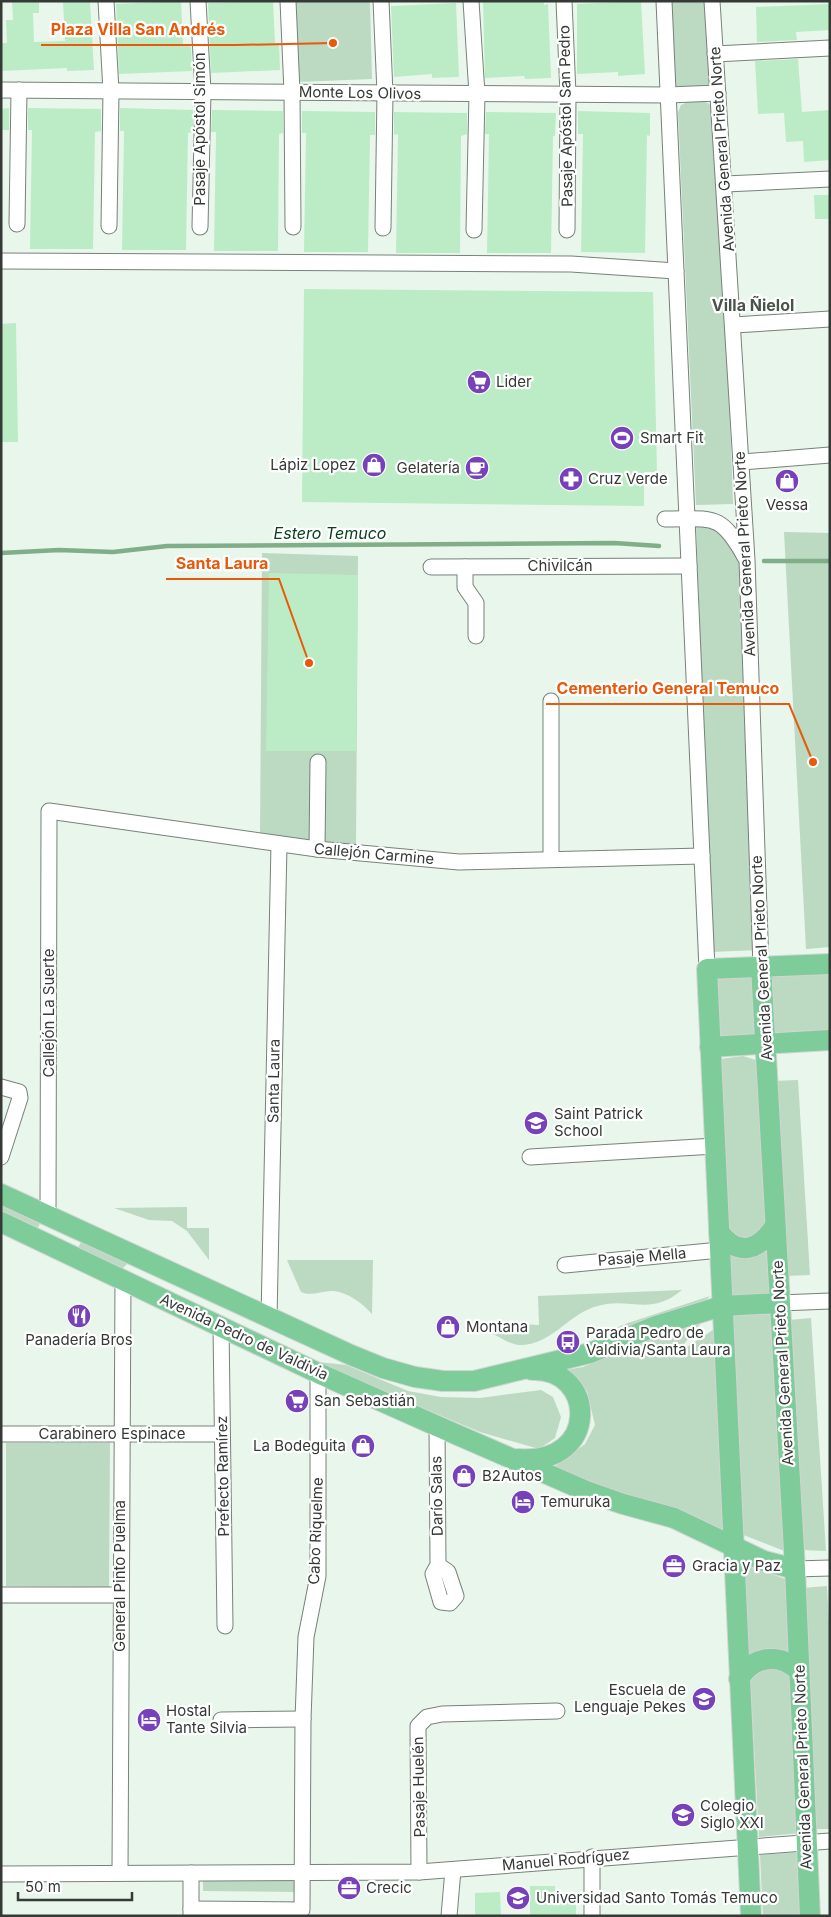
<svg xmlns="http://www.w3.org/2000/svg" width="831" height="1917" font-family="Inter,sans-serif">
	<style>
		.green { fill: #bcd9c2 }
		.lines { fill: none; stroke-linecap: round; stroke-linejoin: round }
		.stream { stroke: #80ae89; stroke-width: 4.5 }
		.building { fill: #bcecc5 }
		.minor-casing { stroke: #778279; stroke-width: 17 }
		.major-casing { stroke: #d3d4d3; stroke-width: 22 }
		.minor { stroke: #fff; stroke-width: 15 }
		.major { stroke: #7dcc9a; stroke-width: 20 }
		.labels { text-anchor: middle; stroke-width: 4.5; stroke-linejoin: round; paint-order: stroke }
		.street-label { font-size: 15px; fill: #353a36; stroke: #fff }
		.poi-label { font-size: 15px; fill: #353a36; stroke: #fff; text-anchor: start }
		.neighbourhood-label { font-size: 16px; font-weight: bold; fill: #49534b; stroke: #fff }
		.water-label { font-size: 16px; font-style: italic; fill: #08401d; stroke: #fff }
		.leader { fill: none; stroke: #e8590c; stroke-width: 2 }
		.callout-dot { fill: #e8590c; stroke: #fff; stroke-width: 2 }
		.callout-label { font-size: 16px; text-anchor: middle; font-weight: bold; fill: #e8590c; stroke: #fff; stroke-width: 4.5; stroke-linejoin: round; paint-order: stroke }
	</style>
	<rect width="100%" height="100%" fill="#e9f6ec"/>
	<g class="green">
		<polygon points="294,1 370,1 372,79 297,82"/>
		<polygon points="669,1 708,1 713,89 672,90"/>
		<polygon points="694,99 708,103 715,110 726,302 733,504 696,505 678,112 681,105"/>
		<polygon points="696,524 713,526 739,552 758,950 712,952"/>
		<polygon points="784,532 830,533 830,947 806,949"/>
		<polygon points="262,553 358,556 356,848 260,838"/>
		<polygon points="830,970 830,1034 772,1038 767,973"/>
		<polygon points="759,976 762,1035 715,1038 714,978"/>
		<polygon points="743,1056 763,1062 774,1295 729,1296 721,1059"/>
		<polygon points="798,1080 810,1275 785,1276 773,1081"/>
		<polygon points="1,1202 41,1221 37,1230 1,1213"/>
		<polygon points="187,1207 187,1228 209,1228 209,1260 187,1231 172,1221 149,1220 114,1208"/>
		<polygon points="83,1239 136,1263 127,1264 119,1272 76,1251"/>
		<path d="M287,1260H373L372,1314C362,1303 349,1293 334,1291C322,1290 312,1297 301,1292Z"/>
		<path d="M682,1290C648,1318 630,1295 594,1307C567,1316 551,1345 520,1345C508,1345 491,1331 478,1326V1322L539,1325L538,1296Z"/>
		<polygon points="710,1296 706,1300 650,1319 616,1335 594,1338 625,1324"/>
		<polygon points="775,1314 787,1552 741,1534 730,1316"/>
		<polygon points="705,1318 675,1355 716,1328 725,1536 647,1502 550,1470 585,1444 595,1425 587,1391 580,1381 566,1370 583,1367 643,1341"/>
		<polygon points="811,1318 826,1551 803,1550 789,1320"/>
		<polygon points="310,1361 346,1365 408,1391 441,1397 480,1398 541,1390 553,1397 561,1417 555,1438 539,1449 480,1432"/>
		<polygon points="6,1443 110,1443 109,1587 6,1586"/>
		<polygon points="744,1564 788,1580 800,1833 759,1837"/>
		<polygon points="827,1586 830,1642 830,1829 814,1829 802,1588"/>
		<polygon points="801,1852 804,1916 763,1916 760,1855"/>
		<polygon points="295,1878 295,1892 203,1891 203,1880"/>
	</g>
	<g class="lines">
		<g class="stream">
			<polyline points="1,553 59,550 113,552 167,546 614,543 659,546"/>
			<polyline points="764,561 830,561"/>
		</g>
	</g>
	<g class="building">
		<polygon points="12,1 39,1 39,13 33,13 34,42 65,41 63,1 90,1 94,70 67,71 67,68 1,71 1,43 7,43 6,20 13,20"/>
		<polygon points="181,1 183,44 191,47 192,71 119,74 116,4"/>
		<polygon points="273,1 275,43 279,43 280,70 211,73 208,3"/>
		<polygon points="483,1 544,1 544,5 548,4 551,78 525,79 524,76 485,78"/>
		<polygon points="641,1 645,74 618,76 618,72 577,74 577,4"/>
		<polygon points="456,3 459,77 432,78 432,74 394,77 391,6"/>
		<polygon points="830,4 830,30 796,32 797,40 757,42 756,7"/>
		<polygon points="798,59 802,112 830,110 830,160 804,162 803,141 786,142 784,113 758,114 755,61"/>
		<polygon points="9,108 9,130 1,130 1,109"/>
		<polygon points="28,108 101,109 101,131 95,132 93,249 30,249 32,130 28,130"/>
		<polygon points="120,108 193,110 193,132 188,133 186,250 122,250 124,131 120,131"/>
		<polygon points="212,110 283,111 283,133 279,134 278,251 214,251 216,132 211,132"/>
		<polygon points="302,111 375,112 375,135 370,135 368,252 304,252 306,133 302,133"/>
		<polygon points="578,111 650,113 650,136 647,135 645,253 581,252 583,134 578,134"/>
		<polygon points="394,112 467,113 467,134 461,136 460,253 396,253 398,134 394,135"/>
		<polygon points="486,112 556,113 555,136 553,136 551,253 487,253 489,134 485,134"/>
		<polygon points="814,195 830,195 830,219 815,219"/>
		<polygon points="304,289 653,292 657,472 644,472 644,506 302,502"/>
		<polygon points="16,323 18,442 1,442 1,324"/>
		<polygon points="269,573 358,575 356,751 266,751"/>
		<polygon points="530,1886 555,1886 555,1897 576,1897 576,1916 530,1916"/>
		<polygon points="500,1892 501,1916 475,1916 475,1893"/>
	</g>
	<g class="lines">
		<g class="minor-casing">
			<g id="minor">
				<polyline points="106,1 111,91 109,226"/>
				<polyline points="198,1 203,91 200,227"/>
				<polyline points="288,1 292,92 293,227"/>
				<polyline points="381,1 385,93 383,228"/>
				<polyline points="471,1 477,94 474,230"/>
				<polyline points="564,1 568,94 567,230"/>
				<polyline points="664,1 707,969"/>
				<polyline points="712,1 747,560 761,967"/>
				<polyline points="715,54 830,48"/>
				<polyline points="1,90 668,95 718,93"/>
				<polyline points="725,184 830,179"/>
				<polyline points="17,224 19,90"/>
				<polyline points="1,261 571,264 676,271"/>
				<polyline points="734,325 830,319"/>
				<polyline points="742,462 830,455"/>
				<path d="M665,519C713,519 720,512 745,557"/>
				<polyline points="431,567 689,566"/>
				<polyline points="465,567 465,587 476,603 476,636"/>
				<polyline points="551,701 551,859"/>
				<polyline points="317,849 318,762"/>
				<polyline points="1,1087 19,1092 20,1098 1,1157"/>
				<polyline points="530,1157 715,1146"/>
				<polyline points="48,1216 49,811 317,849 459,862 702,856"/>
				<polyline points="565,1265 720,1250"/>
				<polyline points="780,1303 830,1301"/>
				<polyline points="269,1318 279,844"/>
				<polyline points="221,1326 225,1626"/>
				<polyline points="437,1426 438,1565 433,1574 441,1602 450,1603 456,1596 448,1572 438,1565"/>
				<polyline points="1,1434 222,1434"/>
				<polyline points="795,1569 830,1568"/>
				<polyline points="1,1595 120,1595"/>
				<polyline points="221,1720 303,1719"/>
				<polyline points="419,1872 418,1726 427,1717 442,1714 557,1711"/>
				<polyline points="120,1873 123,1280"/>
				<polyline points="1,1874 419,1872 830,1841"/>
				<polyline points="191,1909 302,1910 303,1719 306,1637 318,1576 318,1373"/>
				<polyline points="191,1916 191,1873"/>
				<polyline points="449,1916 453,1870"/>
				<polyline points="592,1916 592,1857"/>
			</g>
		</g>
		<g class="major-casing">
			<g id="major">
				<polyline points="761,967 795,1569 810,1916"/>
				<polyline points="710,1047 830,1040"/>
				<polyline points="1,1194 351,1355 383,1368 415,1377 443,1381 474,1381 590,1353 656,1326 722,1306 780,1303"/>
				<polyline points="1,1222 318,1373 437,1426 586,1491 623,1504 674,1518 764,1561 795,1569"/>
				<path d="M719,1232C739,1258 759,1250 775,1226"/>
				<path d="M518,1459C601,1466 596,1367 532,1370"/>
				<path d="M739,1679C753,1656 779,1652 799,1671"/>
				<polyline points="751,1916 707,969 830,964"/>
			</g>
		</g>
		<use href="#minor" class="minor"/>
		<use href="#major" class="major"/>
	</g>
	<defs>
		<g id="supermarket-disc" transform="scale(1.25)"><circle r="9.5" fill="#7742b9" stroke="#fff"/><path d="M-6-5.5h2.5l.6 2H6L4.5 2H-2.5L-4.4-4H-6ZM-1.5 3.2a1.3 1.3 0 1 0 .1 0ZM3 3.2a1.3 1.3 0 1 0 .1 0Z" fill="#fff"/></g>
		<g id="stadium-disc" transform="scale(1.25)"><circle r="9.5" fill="#7742b9" stroke="#fff"/><path d="M0-5a6.5 5 0 1 0 0 10a6.5 5 0 1 0 0-10ZM-3.5-1.8h7v3.6h-7Z" fill="#fff"/></g>
		<g id="shop-disc" transform="scale(1.25)"><circle r="9.5" fill="#7742b9" stroke="#fff"/><path d="M-5-2.5h2.3a2.7 3.5 0 0 1 5.4 0H5L5.5 6h-11ZM-1.5-2.5h3a1.5 2.3 0 0 0-3 0Z" fill="#fff"/></g>
		<g id="cafe-disc" transform="scale(1.25)"><circle r="9.5" fill="#7742b9" stroke="#fff"/><path d="M-5.5-4.5H6V0H3Q3 3.5 0 3.5H-2.5Q-5.5 3.5-5.5 0ZM3-3.2v2h1.7v-2ZM-6 4.5H4V6H-6Z" fill="#fff"/></g>
		<g id="pharmacy-disc" transform="scale(1.25)"><circle r="9.5" fill="#7742b9" stroke="#fff"/><path d="M-2-6h4v4h4v4h-4v4h-4v-4h-4v-4h4Z" fill="#fff"/></g>
		<g id="school-disc" transform="scale(1.25)"><circle r="9.5" fill="#7742b9" stroke="#fff"/><path d="M0-5L7-2L0 1L-7-2ZM-4 1L0 2.5L4 1V4Q0 6-4 4Z" fill="#fff"/></g>
		<g id="restaurant-disc" transform="scale(1.25)"><circle r="9.5" fill="#7742b9" stroke="#fff"/><path d="M-5-6h1v4h1v-4h1v4h1v-4h1v5L-1.5 .5V6h-2V.5L-5-1ZM5-6V6H3V1.5H1.5Q1.5-4 5-6Z" fill="#fff"/></g>
		<g id="bus-disc" transform="scale(1.25)"><circle r="9.5" fill="#7742b9" stroke="#fff"/><path d="M-5-6H5V4H4V6H2V4H-2V6H-4V4H-5ZM-3.5-4V0h7V-4ZM-3.5 1.2v1.5H-2V1.2ZM2 1.2v1.5H3.5V1.2Z" fill="#fff"/></g>
		<g id="hotel-disc" transform="scale(1.25)"><circle r="9.5" fill="#7742b9" stroke="#fff"/><path d="M-6-4.5h1.5V1H6V5H4.5V3h-9V5H-6ZM-4 0a1.8 1.8 0 1 1 3.6 0ZM.5 0V-2.5h3Q6-2.5 6 0Z" fill="#fff"/></g>
		<g id="office-disc" transform="scale(1.25)"><circle r="9.5" fill="#7742b9" stroke="#fff"/><path d="M-6-3h4V-5.5h4V-3h4V5H-6ZM-1-4.5V-3h2v-1.5ZM-6 0V1H6V0Z" fill="#fff"/></g>
		<g id="university-disc" transform="scale(1.25)"><circle r="9.5" fill="#7742b9" stroke="#fff"/><path d="M0-5L7-2L0 1L-7-2ZM-4 1L0 2.5L4 1V4Q0 6-4 4Z" fill="#fff"/></g>
	</defs>
	<g fill-rule="evenodd">
		<use href="#supermarket-disc" x="479" y="382"/>
		<use href="#stadium-disc" x="622" y="438"/>
		<use href="#shop-disc" x="374" y="465"/>
		<use href="#cafe-disc" x="477" y="468"/>
		<use href="#pharmacy-disc" x="571" y="479"/>
		<use href="#shop-disc" x="787" y="481"/>
		<use href="#school-disc" x="536" y="1123"/>
		<use href="#restaurant-disc" x="79" y="1316"/>
		<use href="#shop-disc" x="448" y="1327"/>
		<use href="#bus-disc" x="568" y="1342"/>
		<use href="#supermarket-disc" x="297" y="1401"/>
		<use href="#shop-disc" x="363" y="1446"/>
		<use href="#shop-disc" x="464" y="1476"/>
		<use href="#hotel-disc" x="523" y="1502"/>
		<use href="#office-disc" x="674" y="1566"/>
		<use href="#school-disc" x="704" y="1699"/>
		<use href="#hotel-disc" x="149" y="1720"/>
		<use href="#school-disc" x="683" y="1815"/>
		<use href="#office-disc" x="349" y="1888"/>
		<use href="#university-disc" x="518" y="1898"/>
	</g>
	<g class="labels">
		<g class="street-label">
			<text transform="translate(360 93) rotate(1)" y="5">Monte Los Olivos</text>
			<text transform="translate(566 116) rotate(-91)" y="5">Pasaje Apóstol San Pedro</text>
			<text transform="translate(200 129) rotate(-90)" y="5">Pasaje Apóstol Simón</text>
			<text transform="translate(722 149) rotate(-94)" y="5">Avenida General Prieto Norte</text>
			<text transform="translate(745 554) rotate(-93)" y="5">Avenida General Prieto Norte</text>
			<text x="560" y="571">Chivilcán</text>
			<text transform="translate(374 854) rotate(5)" y="5">Callejón Carmine</text>
			<text transform="translate(762 958) rotate(-93)" y="5">Avenida General Prieto Norte</text>
			<text transform="translate(49 1013) rotate(-90)" y="5">Callejón La Suerte</text>
			<text transform="translate(274 1081) rotate(-89)" y="5">Santa Laura</text>
			<text transform="translate(642 1257) rotate(-5)" y="5">Pasaje Mella</text>
			<text transform="translate(244 1337) rotate(25)" y="5">Avenida Pedro de Valdivia</text>
			<text transform="translate(783 1363) rotate(-93)" y="5">Avenida General Prieto Norte</text>
			<text x="112" y="1439">Carabinero Espinace</text>
			<text transform="translate(223 1476) rotate(-91)" y="5">Prefecto Ramírez</text>
			<text transform="translate(437 1496) rotate(-91)" y="5">Darío Salas</text>
			<text transform="translate(316 1531) rotate(-88)" y="5">Cabo Riquelme</text>
			<text transform="translate(120 1576) rotate(-90)" y="5">General Pinto Puelma</text>
			<text transform="translate(803 1767) rotate(-92)" y="5">Avenida General Prieto Norte</text>
			<text transform="translate(419 1787) rotate(-91)" y="5">Pasaje Huelén</text>
			<text transform="translate(566 1860) rotate(-5)" y="5">Manuel Rodríguez</text>
		</g>
		<g class="poi-label">
			<text x="496" y="387">Lider</text>
			<text x="640" y="443">Smart Fit</text>
			<text x="356" y="470" text-anchor="end">Lápiz Lopez</text>
			<text x="460" y="473" text-anchor="end">Gelatería</text>
			<text x="588" y="484">Cruz Verde</text>
			<text x="787" y="510" text-anchor="middle">Vessa</text>
			<text x="554" y="1119">Saint Patrick<tspan x="554" dy="17">School</tspan></text>
			<text x="466" y="1332">Montana</text>
			<text x="586" y="1338">Parada Pedro de<tspan x="586" dy="17">Valdivia/Santa Laura</tspan></text>
			<text x="79" y="1345" text-anchor="middle">Panadería Bros</text>
			<text x="314" y="1406">San Sebastián</text>
			<text x="346" y="1451" text-anchor="end">La Bodeguita</text>
			<text x="482" y="1481">B2Autos</text>
			<text x="540" y="1507">Temuruka</text>
			<text x="692" y="1571">Gracia y Paz</text>
			<text x="686" y="1695" text-anchor="end">Escuela de<tspan x="686" dy="17">Lenguaje Pekes</tspan></text>
			<text x="166" y="1716">Hostal<tspan x="166" dy="17">Tante Silvia</tspan></text>
			<text x="700" y="1811">Colegio<tspan x="700" dy="17">Siglo XXI</tspan></text>
			<text x="366" y="1893">Crecic</text>
			<text x="536" y="1903">Universidad Santo Tomás Temuco</text>
		</g>
		<g class="neighbourhood-label">
			<text x="753" y="311">Villa Ñielol</text>
		</g>
		<g class="water-label">
			<text x="330" y="539">Estero Temuco</text>
		</g>
	</g>
	<path class="leader" d="M333 43L236 45H41M309 663L279 579H166M813 762L789 704H546"/>
	<g class="callout-dot">
		<circle cx="333" cy="43" r="5"/>
		<circle cx="309" cy="663" r="5"/>
		<circle cx="813" cy="762" r="5"/>
	</g>
	<g class="callout-label">
		<text x="138" y="35">Plaza Villa San Andrés</text>
		<text x="222" y="569">Santa Laura</text>
		<text x="668" y="694">Cementerio General Temuco</text>
	</g>
	<rect width="831" height="1917" fill="none" stroke="#353a36" stroke-width="5"/>
	<path d="M18 1892v8h114v-8" fill="none" stroke="#353a36" stroke-width="2.5"/>
	<text x="25" y="1892" font-size="15" fill="#353a36" stroke="#ffffff" stroke-width="4" paint-order="stroke">50 m</text>
</svg>
